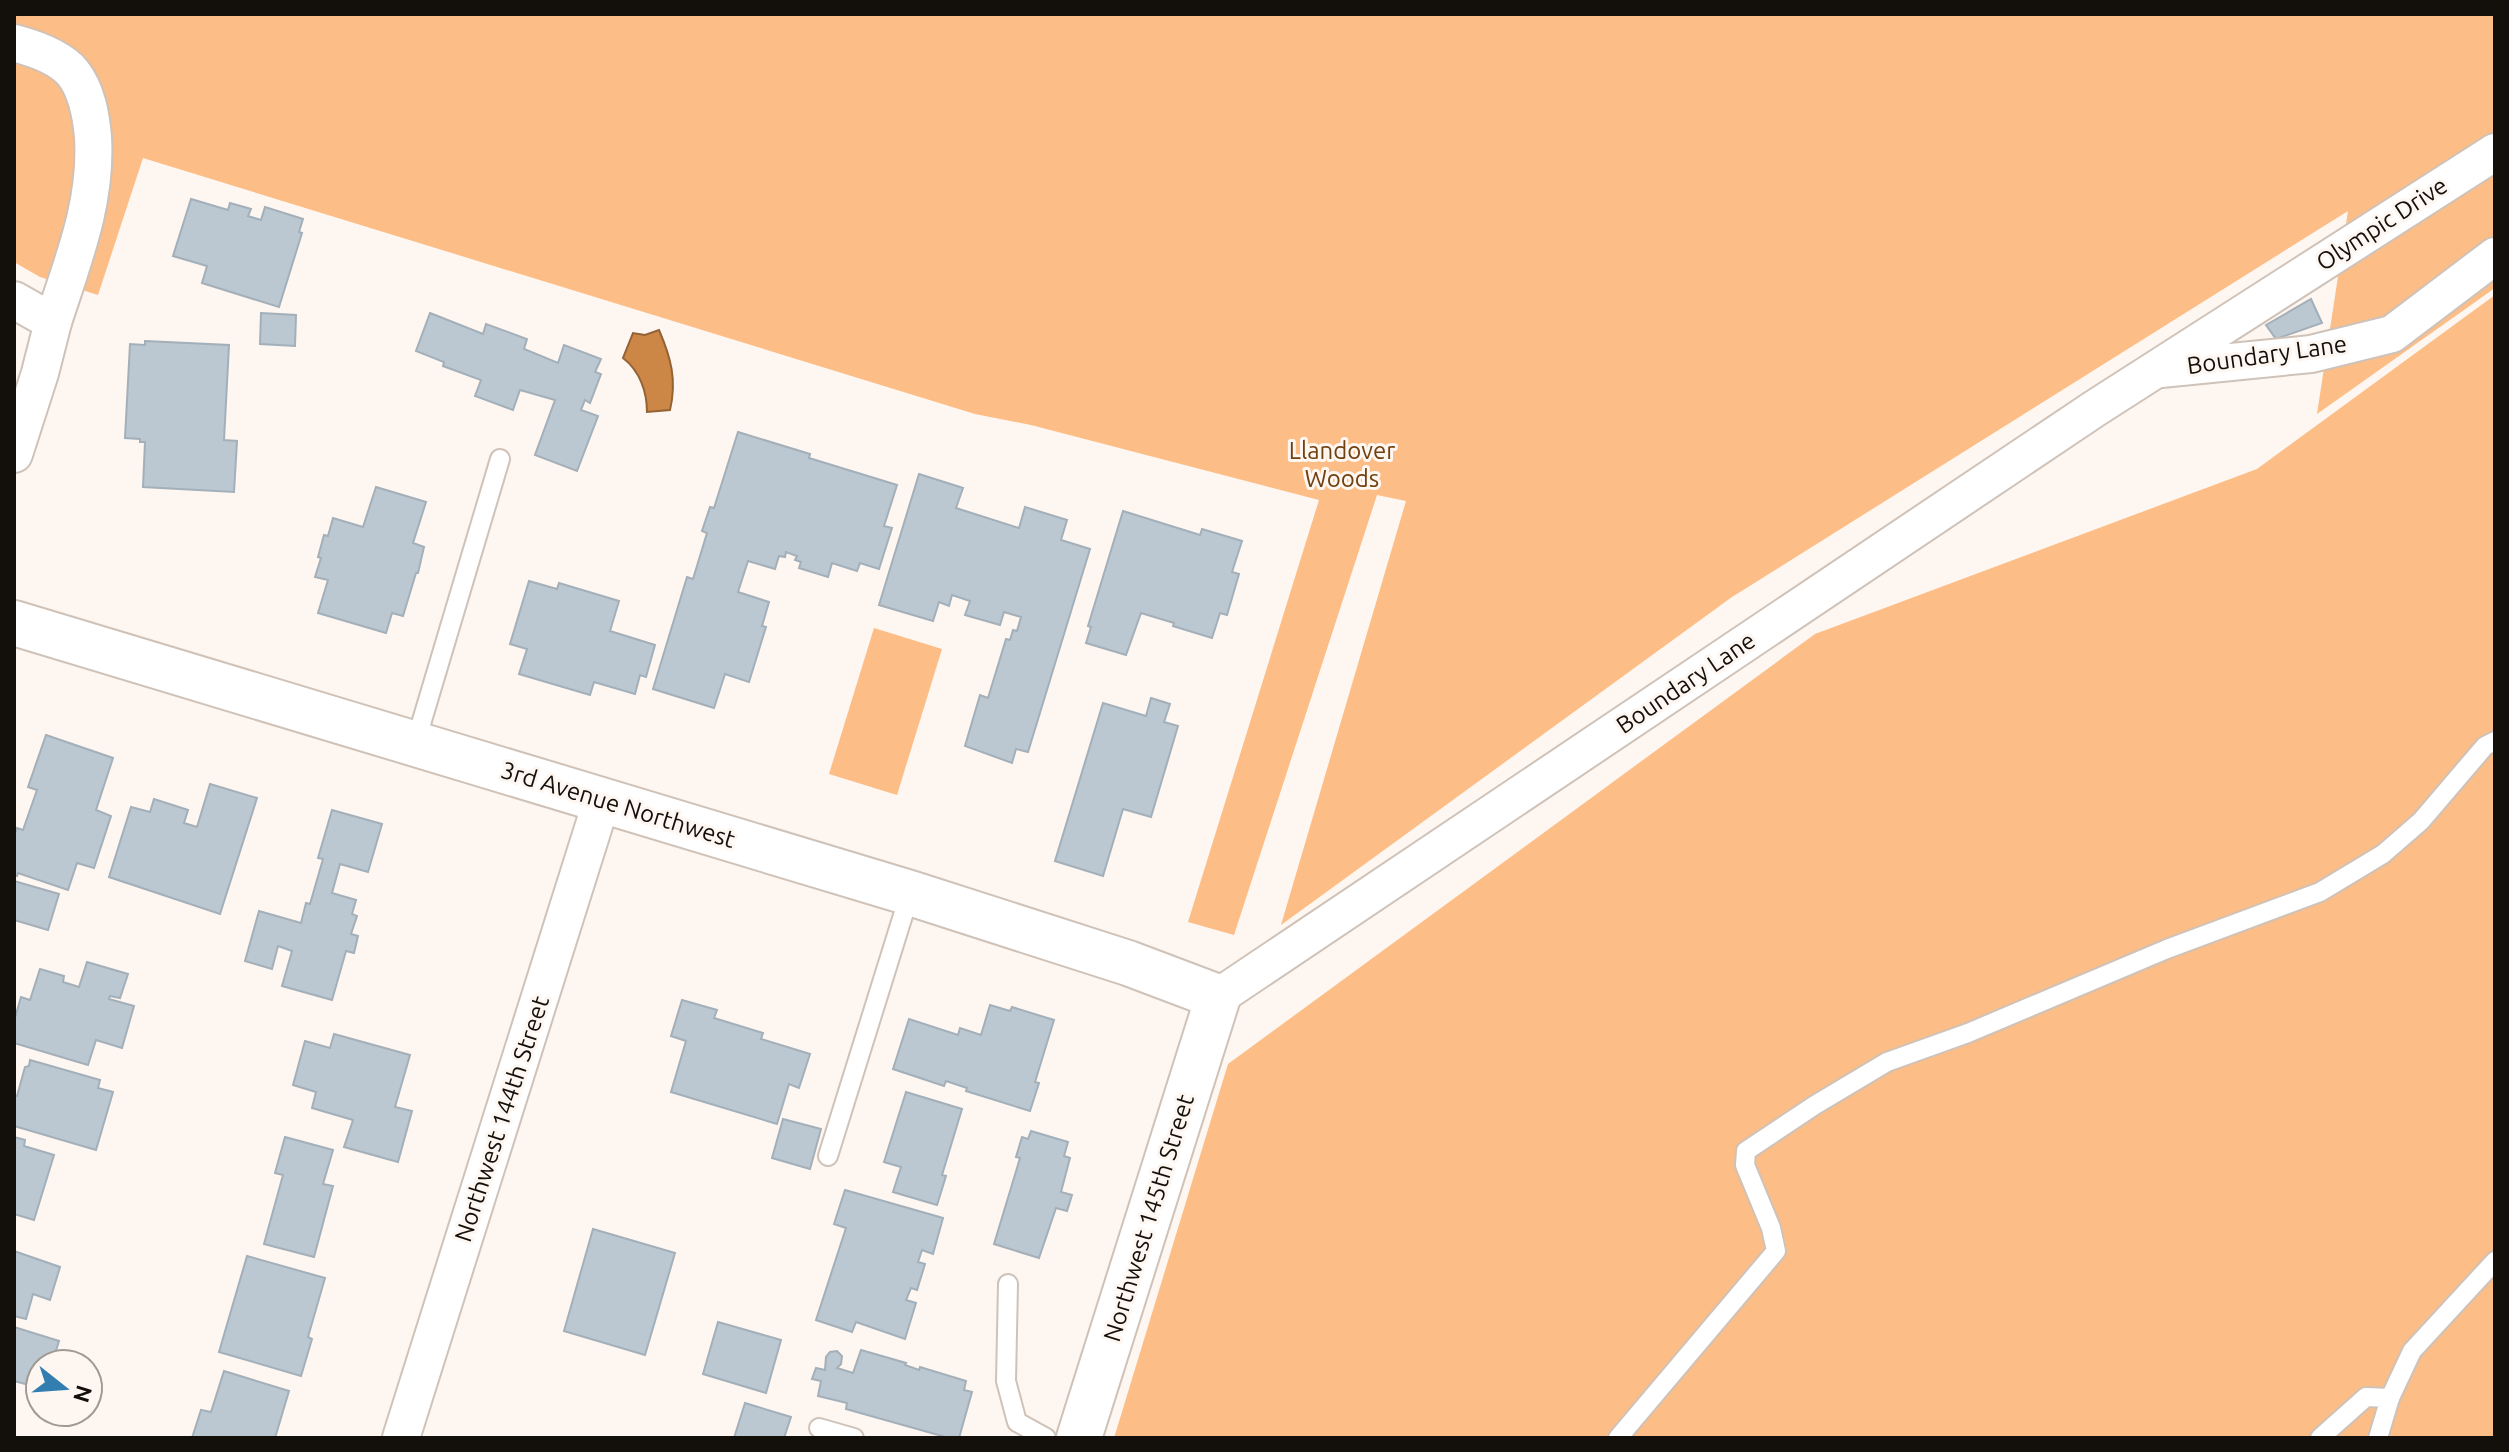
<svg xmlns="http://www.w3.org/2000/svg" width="2509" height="1452" font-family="Ubuntu,sans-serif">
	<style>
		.green { fill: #fcbd86 }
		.water { fill: #cc8747; stroke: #946335; stroke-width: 2 }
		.building { fill: #bbc8d1; stroke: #a3afb9; stroke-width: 2 }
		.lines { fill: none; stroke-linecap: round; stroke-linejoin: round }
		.lane-casing { stroke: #cfc2b8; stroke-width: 22 }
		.street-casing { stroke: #cfc2b8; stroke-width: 40 }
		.secondary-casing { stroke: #cfc2b8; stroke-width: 48 }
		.lane { stroke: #fff; stroke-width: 18 }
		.street { stroke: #fff; stroke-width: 36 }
		.secondary { stroke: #fff; stroke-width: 44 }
		.labels { text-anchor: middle; stroke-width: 6; stroke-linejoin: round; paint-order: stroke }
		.street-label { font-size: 24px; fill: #130f0b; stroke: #fef6f0 }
		.park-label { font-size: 24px; fill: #704111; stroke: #fef6f0 }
	</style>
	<rect width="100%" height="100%" fill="#fef6f0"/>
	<g class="green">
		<polygon points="14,14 2495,14 2495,288 2317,414 2348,211 1732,597 1281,925 1406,501 1377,495 1234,935 1188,922 1319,500 1031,425 975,414 143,158 98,295 40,277 14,262"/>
		<polygon points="2495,295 2495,1438 1114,1438 1228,1064 1815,634 2257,469"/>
		<polygon points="874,628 942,649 897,795 829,774"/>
	</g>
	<path class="water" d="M659,330C671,358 677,380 670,410L647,412C647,392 640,371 623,358L633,333L645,335Z"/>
	<g class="building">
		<polygon points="191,199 228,210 230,203 251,209 248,216 261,220 265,207 303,219 299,232 302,233 279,307 202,283 207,266 173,256"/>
		<polygon points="2311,299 2322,323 2276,339 2266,325"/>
		<polygon points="261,313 296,315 295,346 260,344"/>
		<polygon points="430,313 483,334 486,324 527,339 524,349 558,363 564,345 601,359 595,372 601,374 590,403 585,400 581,410 598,416 577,471 535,455 555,400 520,390 513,410 475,396 481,380 443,366 444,362 416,351"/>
		<polygon points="145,341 229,345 224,440 237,441 234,492 143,487 145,442 140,442 140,439 125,438 130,344 145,345"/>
		<polygon points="738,432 810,454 809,458 897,485 884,526 892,528 879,569 860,563 857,571 832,563 828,577 799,568 801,562 795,560 797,556 786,552 785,557 779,556 775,569 748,561 738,592 769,602 762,626 766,627 749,682 725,674 714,708 653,689 687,577 693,579 707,533 702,531 710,507 714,508"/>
		<polygon points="919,474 963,488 956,508 1019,528 1025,507 1067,520 1061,540 1090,549 1028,752 1016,749 1012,763 965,746 980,695 988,698 1006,639 1010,640 1013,630 1017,631 1021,617 1004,612 1000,625 965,615 970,601 952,595 949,606 939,602 933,621 879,605"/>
		<polygon points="376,487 426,502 413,543 424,547 418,573 416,573 403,616 392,613 386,633 318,613 328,580 315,577 321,558 318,557 324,535 328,536 333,518 363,527"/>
		<polygon points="1123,511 1200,535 1202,529 1242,541 1232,572 1239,574 1227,615 1220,613 1212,638 1173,626 1174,623 1141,613 1126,655 1086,643 1091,627 1088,626"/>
		<polygon points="529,581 557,589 559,583 619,601 610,631 655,645 646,677 640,675 635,694 594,682 590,695 519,674 527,649 510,644"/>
		<polygon points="1151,698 1170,704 1164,722 1178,726 1151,817 1123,809 1103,876 1055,861 1103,703 1146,716"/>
		<polygon points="46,735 113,758 96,810 111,816 94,868 77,863 68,890 18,873 17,876 14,875 14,836 17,828 23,830 37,790 28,787"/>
		<polygon points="210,784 257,798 220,914 109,877 131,807 150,812 154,799 188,810 184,823 197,827"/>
		<polygon points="332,810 382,824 368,872 340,864 332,893 356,900 352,914 357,916 351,934 358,936 354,953 346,951 332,1000 282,986 292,951 278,946 272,969 245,961 259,911 301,923 306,903 310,904 323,859 318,858"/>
		<polygon points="14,881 59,894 48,930 14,920"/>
		<polygon points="87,962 128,974 120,998 110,996 109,999 134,1006 122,1048 96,1040 88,1065 14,1043 14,1021 21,997 30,1000 40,969 64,976 63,982 79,987"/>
		<polygon points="682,1000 717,1010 714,1018 763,1033 761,1039 810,1054 799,1088 789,1084 777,1124 671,1092 686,1041 671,1036"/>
		<polygon points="990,1005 1010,1011 1012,1007 1054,1020 1035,1082 1039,1083 1030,1111 966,1091 967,1088 946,1081 944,1086 893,1069 909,1019 958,1035 960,1028 981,1035"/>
		<polygon points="334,1034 410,1055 395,1107 412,1111 398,1162 344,1147 353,1120 312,1108 316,1092 293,1085 305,1041 330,1048"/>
		<polygon points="30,1060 100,1080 98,1088 113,1092 96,1150 14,1126 14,1096 17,1096 25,1067 29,1066"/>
		<polygon points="906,1092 962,1109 942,1175 946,1176 937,1205 893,1192 901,1167 884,1162"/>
		<polygon points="783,1119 821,1129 810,1169 772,1158"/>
		<polygon points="1031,1131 1068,1142 1064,1156 1070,1158 1061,1192 1072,1195 1067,1211 1056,1208 1039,1258 994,1244 1020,1158 1016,1157 1022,1137 1028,1139"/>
		<polygon points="14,1137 25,1140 24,1146 54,1155 34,1220 14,1214"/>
		<polygon points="285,1137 333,1150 323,1184 333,1186 314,1257 264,1244 283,1175 275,1173"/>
		<polygon points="845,1190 943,1218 933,1254 922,1250 918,1262 925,1264 917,1290 911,1288 906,1300 916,1303 905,1339 856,1322 852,1332 816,1320 846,1228 834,1224"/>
		<polygon points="593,1229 675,1253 645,1355 564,1331"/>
		<polygon points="14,1251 60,1267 50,1300 33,1294 26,1319 14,1316"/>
		<polygon points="247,1256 325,1278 308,1337 312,1339 301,1376 219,1352"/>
		<polygon points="718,1322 781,1340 766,1393 703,1374"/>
		<polygon points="14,1327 59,1341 52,1364 40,1364 40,1388 14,1381"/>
		<polygon points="861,1350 906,1363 905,1365 919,1370 920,1367 966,1381 964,1390 972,1392 959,1438 949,1438 846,1409 847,1403 818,1396 821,1381 812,1379 816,1368 825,1370 826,1357 830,1352 837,1351 842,1356 841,1364 837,1368 853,1373"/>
		<polygon points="224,1371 289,1391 275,1438 192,1438 201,1410 211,1412"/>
		<polygon points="745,1403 791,1417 784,1438 734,1438"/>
	</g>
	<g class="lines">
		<g class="lane-casing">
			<g id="lane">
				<polyline points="415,744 500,459"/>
				<polyline points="828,1156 910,893"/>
				<polyline points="1008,1284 1006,1381 1017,1422 1046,1438"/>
				<polyline points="2390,1398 2412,1351 2495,1261"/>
				<polyline points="819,1428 854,1438"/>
				<polyline points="1618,1438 1776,1251 1771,1228 1745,1165 1746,1151 1815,1105 1887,1062 1968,1033 2167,949 2320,892 2383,854 2421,821 2485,746 2495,741"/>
				<polyline points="2320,1438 2366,1397 2390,1398 2378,1438"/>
			</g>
		</g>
		<g class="street-casing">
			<g id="street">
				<path d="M14,43C33,48 60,57 73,73C87,91 91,115 93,137C97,203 73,260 53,322L14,300"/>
				<polyline points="2161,369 2311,354 2392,334 2495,256"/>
				<polyline points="14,454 40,373 53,322"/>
				<polyline points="1218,997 2094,409 2495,152"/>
				<polyline points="401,1438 602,800"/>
			</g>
		</g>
		<g class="secondary-casing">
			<polyline id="secondary" points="14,623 910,893 1128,963 1218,997 1079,1438"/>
		</g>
		<use href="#lane" class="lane"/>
		<use href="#street" class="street"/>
		<use href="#secondary" class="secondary"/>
	</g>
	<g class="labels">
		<g class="street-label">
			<text transform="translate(2382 224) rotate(-33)" y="8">Olympic Drive</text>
			<text transform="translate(2267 355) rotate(-8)" y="8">Boundary Lane</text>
			<text transform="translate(1686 683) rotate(-34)" y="8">Boundary Lane</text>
			<text transform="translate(618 805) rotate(17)" y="8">3rd Avenue Northwest</text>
			<text transform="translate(502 1119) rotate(-72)" y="8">Northwest 144th Street</text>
			<text transform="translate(1149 1218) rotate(-73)" y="8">Northwest 145th Street</text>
		</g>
		<g class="park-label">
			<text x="1342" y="459">Llandover<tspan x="1342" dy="28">Woods</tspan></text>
		</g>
	</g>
	<rect width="2509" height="1452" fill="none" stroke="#130f0b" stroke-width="32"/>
	<g transform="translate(64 1388) rotate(107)"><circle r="38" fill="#fef6f0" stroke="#a09a94" stroke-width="2"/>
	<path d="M0-6L14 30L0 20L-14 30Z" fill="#327eb1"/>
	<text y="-12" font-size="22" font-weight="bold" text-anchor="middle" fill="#130f0b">N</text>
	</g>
</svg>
